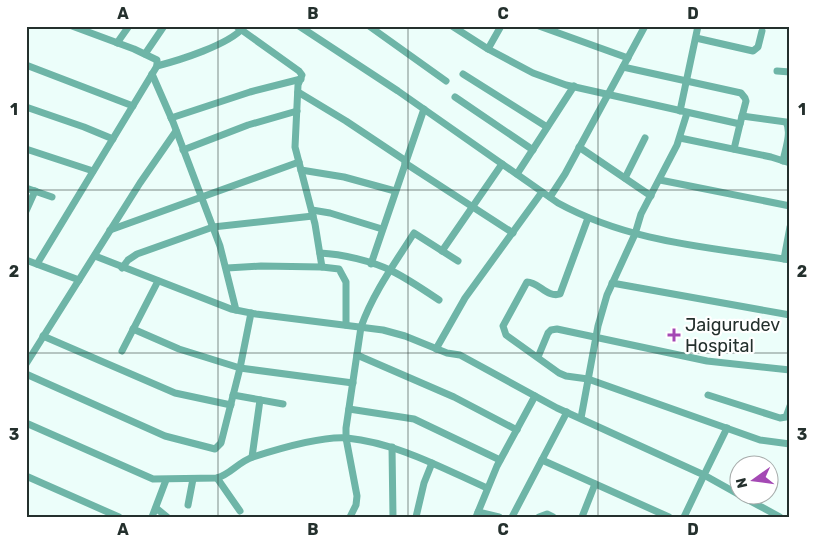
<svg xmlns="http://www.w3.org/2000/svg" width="816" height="543" font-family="Rubik,sans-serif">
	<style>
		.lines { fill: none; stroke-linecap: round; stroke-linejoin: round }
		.minor { stroke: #6eb5a7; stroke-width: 7 }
		.grid { fill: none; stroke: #24302d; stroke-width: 1; stroke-opacity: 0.55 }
		.poi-dot { fill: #a449b4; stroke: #fff; stroke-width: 2 }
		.labels { text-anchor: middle; stroke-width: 4.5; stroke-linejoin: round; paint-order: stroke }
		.poi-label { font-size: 18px; fill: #24302d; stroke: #fff; text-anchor: start }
		.neatline { fill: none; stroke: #24302d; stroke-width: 2 }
		.grid-label { font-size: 16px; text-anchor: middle; font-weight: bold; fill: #24302d }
	</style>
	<rect width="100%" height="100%" fill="#ecfefa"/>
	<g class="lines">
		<g class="minor">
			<path d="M299,26L398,91L558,203C631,243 709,247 790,260"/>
			<polyline points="369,26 446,81"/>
			<polyline points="452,26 488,49 533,73 566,85 740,124 734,149"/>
			<polyline points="539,26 628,58"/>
			<polyline points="696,38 753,51 758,47 762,31"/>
			<polyline points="117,43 129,26"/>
			<polyline points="488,49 501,26"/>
			<polyline points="145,54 164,26"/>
			<polyline points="26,65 133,106"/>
			<path d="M157,66C180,60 228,45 243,28"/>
			<polyline points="623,67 741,93 745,98 746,101 740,124"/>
			<polyline points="777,71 790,72"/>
			<polyline points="152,74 173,122 220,246 236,310"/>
			<polyline points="463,74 547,127"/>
			<polyline points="298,92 346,121 406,161"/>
			<polyline points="455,97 533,150"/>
			<polyline points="26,107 84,127 113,139"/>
			<polyline points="680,111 698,26"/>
			<path d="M742,116L786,122C792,132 785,150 783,161"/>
			<polyline points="171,118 250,92 301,79"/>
			<polyline points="680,138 771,157 790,163"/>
			<polyline points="579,147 651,196"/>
			<polyline points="26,149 93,171"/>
			<polyline points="183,150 248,125 297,111"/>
			<polyline points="405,163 513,233"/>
			<polyline points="301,170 344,177 395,191"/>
			<polyline points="517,174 574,86"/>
			<polyline points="625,178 645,138"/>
			<polyline points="660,180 790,206"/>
			<polyline points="26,188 52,197"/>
			<polyline points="550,197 565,174 645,26"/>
			<polyline points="312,210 330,213 382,229"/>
			<polyline points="26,211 35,191"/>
			<path d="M588,218L560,294C547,298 539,282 527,282L503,326L506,335L559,373L566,376L588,379L760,440L790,444"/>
			<polyline points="110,230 299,162"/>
			<polyline points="442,251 502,164"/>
			<path d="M320,253C342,254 372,261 392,271C408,279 424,290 439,300"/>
			<polyline points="95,256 231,309 256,314 383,330 405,336 447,353 460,355 557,408 704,475 684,517"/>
			<polyline points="784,259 790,227"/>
			<polyline points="26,260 79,280"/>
			<polyline points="37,264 157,66 157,60 134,49 72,26"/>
			<polyline points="371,264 424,109"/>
			<polyline points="322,267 339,269 346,282 346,325"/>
			<polyline points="122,268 128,260 137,254 213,227 313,216"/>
			<polyline points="227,268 261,266 322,267 315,224 295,147 298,85 302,75 299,71 236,26"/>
			<polyline points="612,283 790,315"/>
			<polyline points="133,329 179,349 240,368 353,383"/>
			<polyline points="43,336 175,393 231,405"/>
			<polyline points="436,349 465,298 542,192"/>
			<polyline points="122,351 158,281"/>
			<polyline points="357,355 454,397 517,430"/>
			<polyline points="538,357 548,333 551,330 557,329 707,361 790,370"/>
			<polyline points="26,364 140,183 176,131"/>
			<polyline points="26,374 165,436 215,449 221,443 240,368 251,313"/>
			<polyline points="233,395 283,404"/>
			<polyline points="708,395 780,418 786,417 790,406"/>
			<polyline points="349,409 414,419 500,460"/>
			<polyline points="581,418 598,326 607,295 635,234 641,214 677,145 687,113"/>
			<path d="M26,423L153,479L217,478C231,474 238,462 253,457C278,449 321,436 347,438C397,443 442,468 487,488"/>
			<polyline points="727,428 704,475 738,494"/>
			<polyline points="392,447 393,517"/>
			<polyline points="252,457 260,400"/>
			<polyline points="542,460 669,517"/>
			<polyline points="26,476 119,517"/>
			<polyline points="217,478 240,511"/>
			<polyline points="741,496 780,517"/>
			<polyline points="188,505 193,479"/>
			<polyline points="156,508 167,517"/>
			<polyline points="478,512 499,517"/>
			<polyline points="152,517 166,480"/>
			<path d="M350,517L356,505L357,496L346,438V428L361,327C373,293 395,263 414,233L458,261"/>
			<polyline points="416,517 424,483 432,463"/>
			<polyline points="476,517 497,466 535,396"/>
			<polyline points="512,517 567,412"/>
			<polyline points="539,517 547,514 553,517"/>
			<polyline points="582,517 595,484"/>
		</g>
	</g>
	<path class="grid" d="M218,26V517M408,26V517M598,26V517M26,190H790M26,353H790"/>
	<path class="poi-dot" d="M671.5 327.5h5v5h5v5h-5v5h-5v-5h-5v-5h5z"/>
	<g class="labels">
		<g class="poi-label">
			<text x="685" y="331">Jaigurudev<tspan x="685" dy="21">Hospital</tspan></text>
		</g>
	</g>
	<rect width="816" height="543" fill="none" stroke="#ffffff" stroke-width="55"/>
	<g transform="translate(754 480) rotate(256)"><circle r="24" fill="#ffffff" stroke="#a7acab"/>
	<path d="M0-4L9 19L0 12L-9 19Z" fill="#a449b4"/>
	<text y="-8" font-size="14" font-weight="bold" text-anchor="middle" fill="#24302d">N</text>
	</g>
	<rect x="28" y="28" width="760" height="488" class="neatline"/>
	<g class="grid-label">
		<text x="123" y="19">A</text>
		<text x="313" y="19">B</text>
		<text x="503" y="19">C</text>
		<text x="693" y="19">D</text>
		<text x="14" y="115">1</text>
		<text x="802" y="115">1</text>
		<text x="14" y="277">2</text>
		<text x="802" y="277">2</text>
		<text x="14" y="440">3</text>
		<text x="802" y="440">3</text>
		<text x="123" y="535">A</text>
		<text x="313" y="535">B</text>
		<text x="503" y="535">C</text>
		<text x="693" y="535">D</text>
	</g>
</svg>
